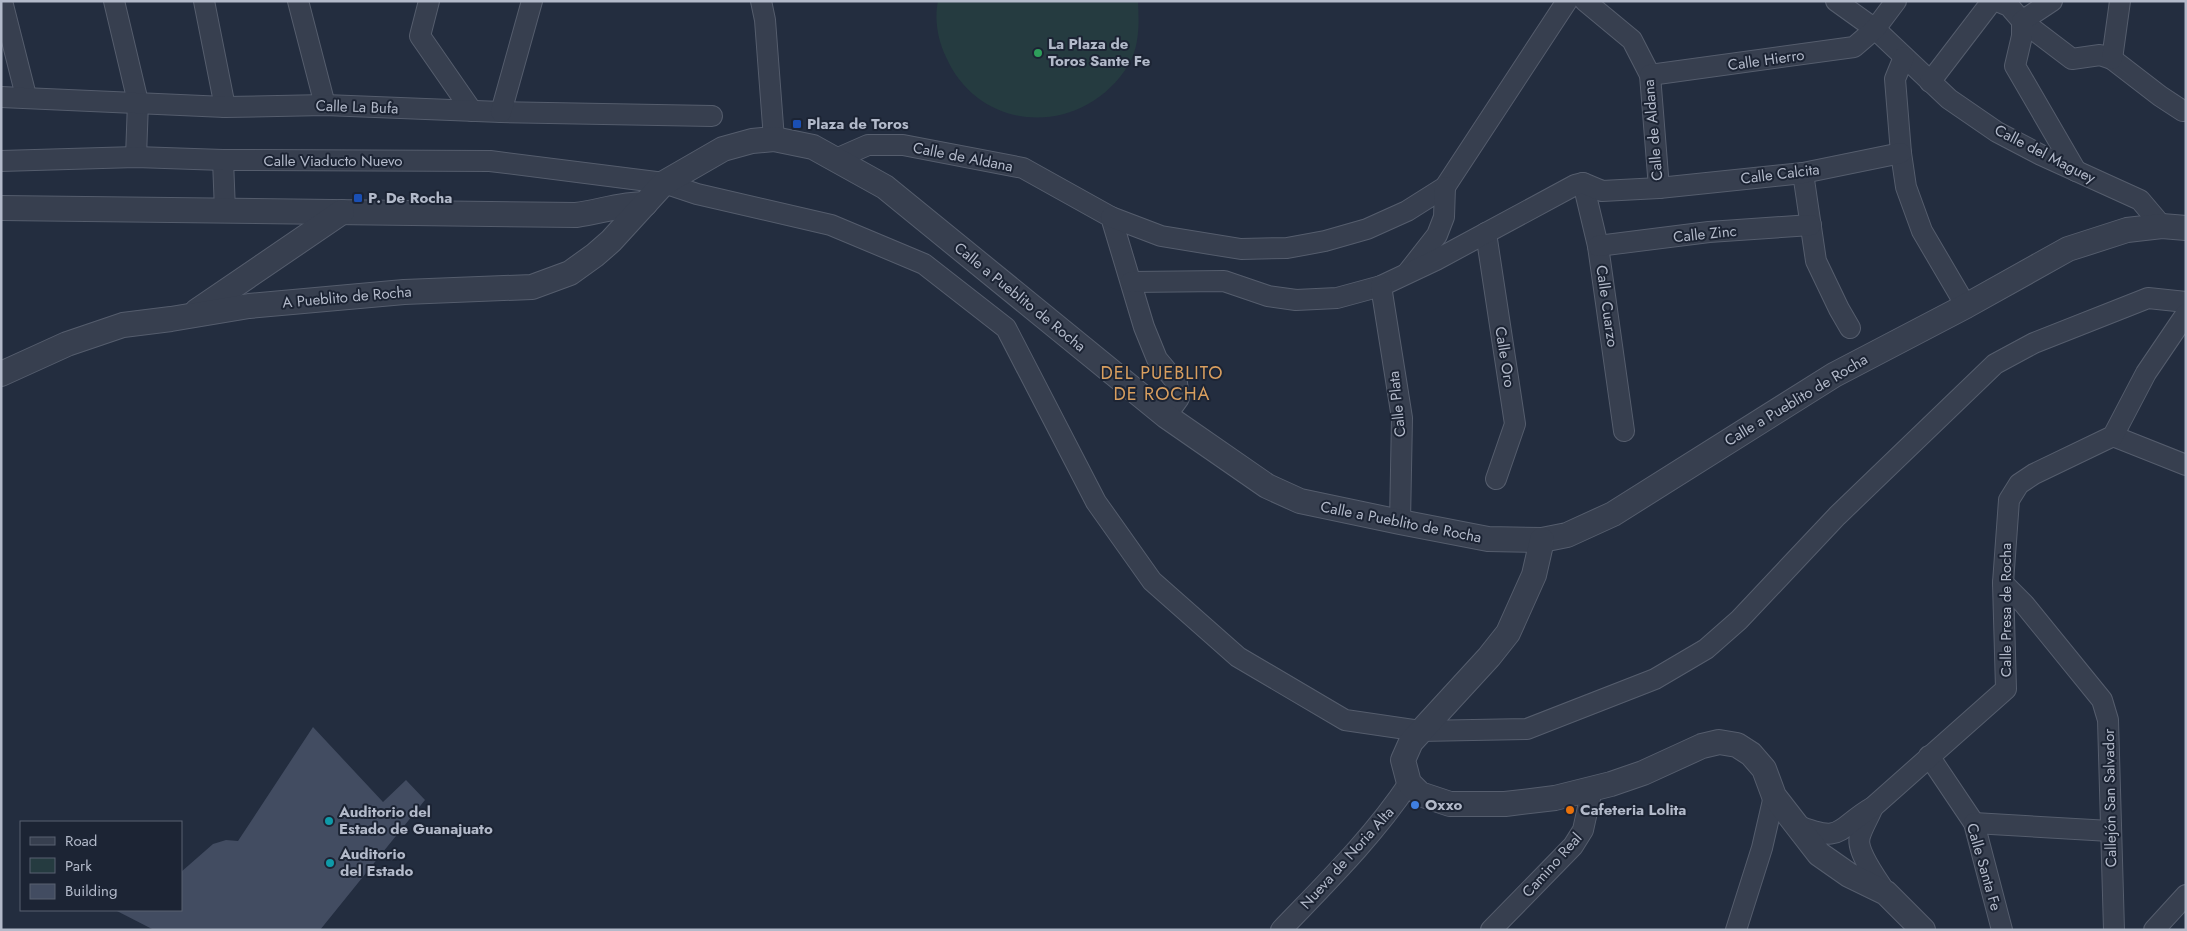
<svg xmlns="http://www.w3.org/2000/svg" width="2187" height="931" font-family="Jost,sans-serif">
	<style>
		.green { fill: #253b40 }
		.building { fill: #424c61 }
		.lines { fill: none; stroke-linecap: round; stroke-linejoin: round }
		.minor-casing { stroke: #555d6d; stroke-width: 22 }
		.tertiary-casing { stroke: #555d6d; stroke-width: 26 }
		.minor { stroke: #373f4f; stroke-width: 20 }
		.tertiary { stroke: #373f4f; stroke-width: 24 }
		.leisure-dot { fill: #2e9e5b; stroke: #1c2434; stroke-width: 2 }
		.transit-dot { fill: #1a4fb4; stroke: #1c2434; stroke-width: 2 }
		.shop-dot { fill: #3f7fe0; stroke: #1c2434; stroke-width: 2 }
		.food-dot { fill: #e8710a; stroke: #1c2434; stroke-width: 2 }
		.culture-dot { fill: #0f9aa8; stroke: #1c2434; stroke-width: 2 }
		.labels { text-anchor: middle; stroke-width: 4; stroke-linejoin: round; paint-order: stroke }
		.poi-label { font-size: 15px; font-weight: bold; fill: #b3baca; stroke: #1c2434; text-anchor: start }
		.street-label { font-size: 15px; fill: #b3baca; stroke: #1c2434 }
		.quarter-label { font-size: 18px; letter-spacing: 1px; fill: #d99f5f; stroke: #1c2434 }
	</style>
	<rect width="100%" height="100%" fill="#232d3f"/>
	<path class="green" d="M938,1H1138C1139,22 1140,45 1129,64C1085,137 981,136 946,57C938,40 934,20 938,1Z"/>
	<polygon class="building" points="313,727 383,802 406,780 425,800 320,930 154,930 115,910 181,910 181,872 213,844 226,840 238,841"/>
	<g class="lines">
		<g class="minor-casing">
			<g id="minor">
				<polyline points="2,1 26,96"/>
				<polyline points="114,1 138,102 136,157"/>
				<polyline points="204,1 225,107"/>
				<polyline points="298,1 325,105"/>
				<polyline points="429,1 420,36 472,111"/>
				<polyline points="761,1 765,20 774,139"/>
				<polyline points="1585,1 1632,40 1650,75 1659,188"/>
				<polyline points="1836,1 1875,29 1949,99 1997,132 2041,155 2140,200 2162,226"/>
				<polyline points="1997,1 2009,6 2022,21 2072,59 2100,55 2112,59 2160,96 2183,111"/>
				<polyline points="2052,1 2022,21 2022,36 2015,66 2076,171"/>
				<polyline points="1904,57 1895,79 1901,153 1906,187 1922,231 1966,306"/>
				<polyline points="2112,59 2120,1"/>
				<polyline points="1650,75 1854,47 1875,29 1896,1"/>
				<polyline points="1930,82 1992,1"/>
				<polyline points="1,97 225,107 325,105 501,112 712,116"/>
				<polyline points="501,112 532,1"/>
				<polyline points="836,159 868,145 903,145 1023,168 1111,217 1144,327 1157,359 1177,383 1179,398 1166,416"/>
				<polyline points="223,160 225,211"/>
				<polyline points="1,161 136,157 223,160 490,161 664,183 697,194 831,225 924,264 1006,328 1096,502 1152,581 1238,657 1345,720 1420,731 1527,729 1655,679 1706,649 1739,620 1837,516 1995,364 2034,343 2148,298 2186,302"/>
				<polyline points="1803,173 1816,261 1839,309 1850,328"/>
				<polyline points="1583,183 1598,246 1624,431"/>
				<polyline points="1111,217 1161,236 1241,249 1287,248 1325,241 1367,229 1407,211 1445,187 1567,1"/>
				<polyline points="1486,233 1515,424 1496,479"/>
				<polyline points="1598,246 1709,232 1811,225"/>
				<polyline points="1408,272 1437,235 1444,217 1445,187"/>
				<polyline points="1131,282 1224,281 1268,296 1296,300 1337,298 1381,286 1436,260 1575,185 1583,183 1602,191 1659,188 1803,173 1901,153"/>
				<polyline points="1381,286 1402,418 1400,522"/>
				<polyline points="2113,436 2186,465"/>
				<polyline points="2003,583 2024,604 2102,700 2108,720 2114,930"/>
				<polyline points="1929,756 1974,823 2002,930"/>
				<path d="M1873,807C1869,817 1863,826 1860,836C1855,851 1878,880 1886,893"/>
				<polyline points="1974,823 2110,831"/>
				<path d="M1796,825C1845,844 1835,829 1873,807L2006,689L2003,583L2009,500L2019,484L2034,474L2113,436L2146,373L2186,314"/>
				<path d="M1281,930C1326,883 1373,837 1409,783"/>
				<polyline points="1491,930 1573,846 1583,830 1592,789"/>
				<polyline points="1736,930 1762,848 1774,796"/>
				<polyline points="2154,930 2186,895"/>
			</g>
		</g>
		<g class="tertiary-casing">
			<g id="tertiary">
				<path d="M1,208L576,215C599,212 621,204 645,204"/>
				<polyline points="197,311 342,212"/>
				<polyline points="1,374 67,344 123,325 171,319 249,306 404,292 532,287 570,273 595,255 611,241 664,183 723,149 752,141 774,139 813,147 885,187 1166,416 1267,486 1300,501 1400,522 1488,539 1542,540 1567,535 1613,514 1834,375 1966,306 2068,249 2127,230 2162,226 2186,228"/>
				<polyline points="1542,540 1534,575 1508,633 1489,657 1411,742 1403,760 1409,783 1420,794 1450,804 1505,804 1555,798 1611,784 1643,773 1702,746 1719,742 1737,745 1751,754 1764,769 1774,796 1819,854 1849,875 1886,893 1923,930"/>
			</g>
		</g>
		<use href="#minor" class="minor"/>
		<use href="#tertiary" class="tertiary"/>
	</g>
	<circle class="leisure-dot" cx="1038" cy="53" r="5"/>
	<g class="transit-dot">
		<rect x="792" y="119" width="10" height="10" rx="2.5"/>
		<rect x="353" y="193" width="10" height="10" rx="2.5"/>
	</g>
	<circle class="shop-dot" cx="1415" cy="805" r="5"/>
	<circle class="food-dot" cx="1570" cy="810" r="5"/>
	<g class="culture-dot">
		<circle cx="329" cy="821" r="5"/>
		<circle cx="330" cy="863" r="5"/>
	</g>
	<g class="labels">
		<g class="poi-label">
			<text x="1048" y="49">La Plaza de<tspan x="1048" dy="17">Toros Sante Fe</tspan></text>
			<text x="807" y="129">Plaza de Toros</text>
			<text x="368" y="203">P. De Rocha</text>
			<text x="1425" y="810">Oxxo</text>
			<text x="1580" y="815">Cafeteria Lolita</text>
			<text x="339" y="817">Auditorio del<tspan x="339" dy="17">Estado de Guanajuato</tspan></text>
			<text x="340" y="859">Auditorio<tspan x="340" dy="17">del Estado</tspan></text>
		</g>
		<g class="street-label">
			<text transform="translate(1766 60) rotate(-8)" y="5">Calle Hierro</text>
			<text transform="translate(357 107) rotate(2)" y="5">Calle La Bufa</text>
			<text transform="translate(1653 130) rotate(-95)" y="5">Calle de Aldana</text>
			<text transform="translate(2045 154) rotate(27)" y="5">Calle del Maguey</text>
			<text transform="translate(963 157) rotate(11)" y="5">Calle de Aldana</text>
			<text x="333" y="166">Calle Viaducto Nuevo</text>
			<text transform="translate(1780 174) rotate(-7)" y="5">Calle Calcita</text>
			<text transform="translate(1705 234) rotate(-6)" y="5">Calle Zinc</text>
			<text transform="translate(347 297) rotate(-5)" y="5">A Pueblito de Rocha</text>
			<text transform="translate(1020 297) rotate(39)" y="5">Calle a Pueblito de Rocha</text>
			<text transform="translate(1607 306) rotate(82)" y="5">Calle Cuarzo</text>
			<text transform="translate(1505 357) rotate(81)" y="5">Calle Oro</text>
			<text transform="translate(1796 400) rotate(-31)" y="5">Calle a Pueblito de Rocha</text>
			<text transform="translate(1397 404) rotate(-96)" y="5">Calle Plata</text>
			<text transform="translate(1401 522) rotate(11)" y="5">Calle a Pueblito de Rocha</text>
			<text transform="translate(2006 610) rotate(-90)" y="5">Calle Presa de Rocha</text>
			<text transform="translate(2110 798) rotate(-91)" y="5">Callejón San Salvador</text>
			<text transform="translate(1347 858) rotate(-48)" y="5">Nueva de Noria Alta</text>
			<text transform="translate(1552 865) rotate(-48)" y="5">Camino Real</text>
			<text transform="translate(1984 867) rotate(74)" y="5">Calle Santa Fe</text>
		</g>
		<g class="quarter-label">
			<text x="1162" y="379">DEL PUEBLITO<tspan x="1162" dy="21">DE ROCHA</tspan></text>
		</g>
	</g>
	<rect width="2187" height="931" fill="none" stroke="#b3baca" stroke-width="5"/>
	<rect x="20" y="821" width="162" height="90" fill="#1c2434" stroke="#586070"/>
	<rect x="30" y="837" width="25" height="8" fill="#373f4f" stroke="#586070"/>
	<text x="65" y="846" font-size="15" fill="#b3baca">Road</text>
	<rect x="30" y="858" width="25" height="15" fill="#253b40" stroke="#586070"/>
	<text x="65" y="871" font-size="15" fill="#b3baca">Park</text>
	<rect x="30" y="884" width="25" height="15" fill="#424c61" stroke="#586070"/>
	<text x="65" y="896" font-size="15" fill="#b3baca">Building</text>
</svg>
